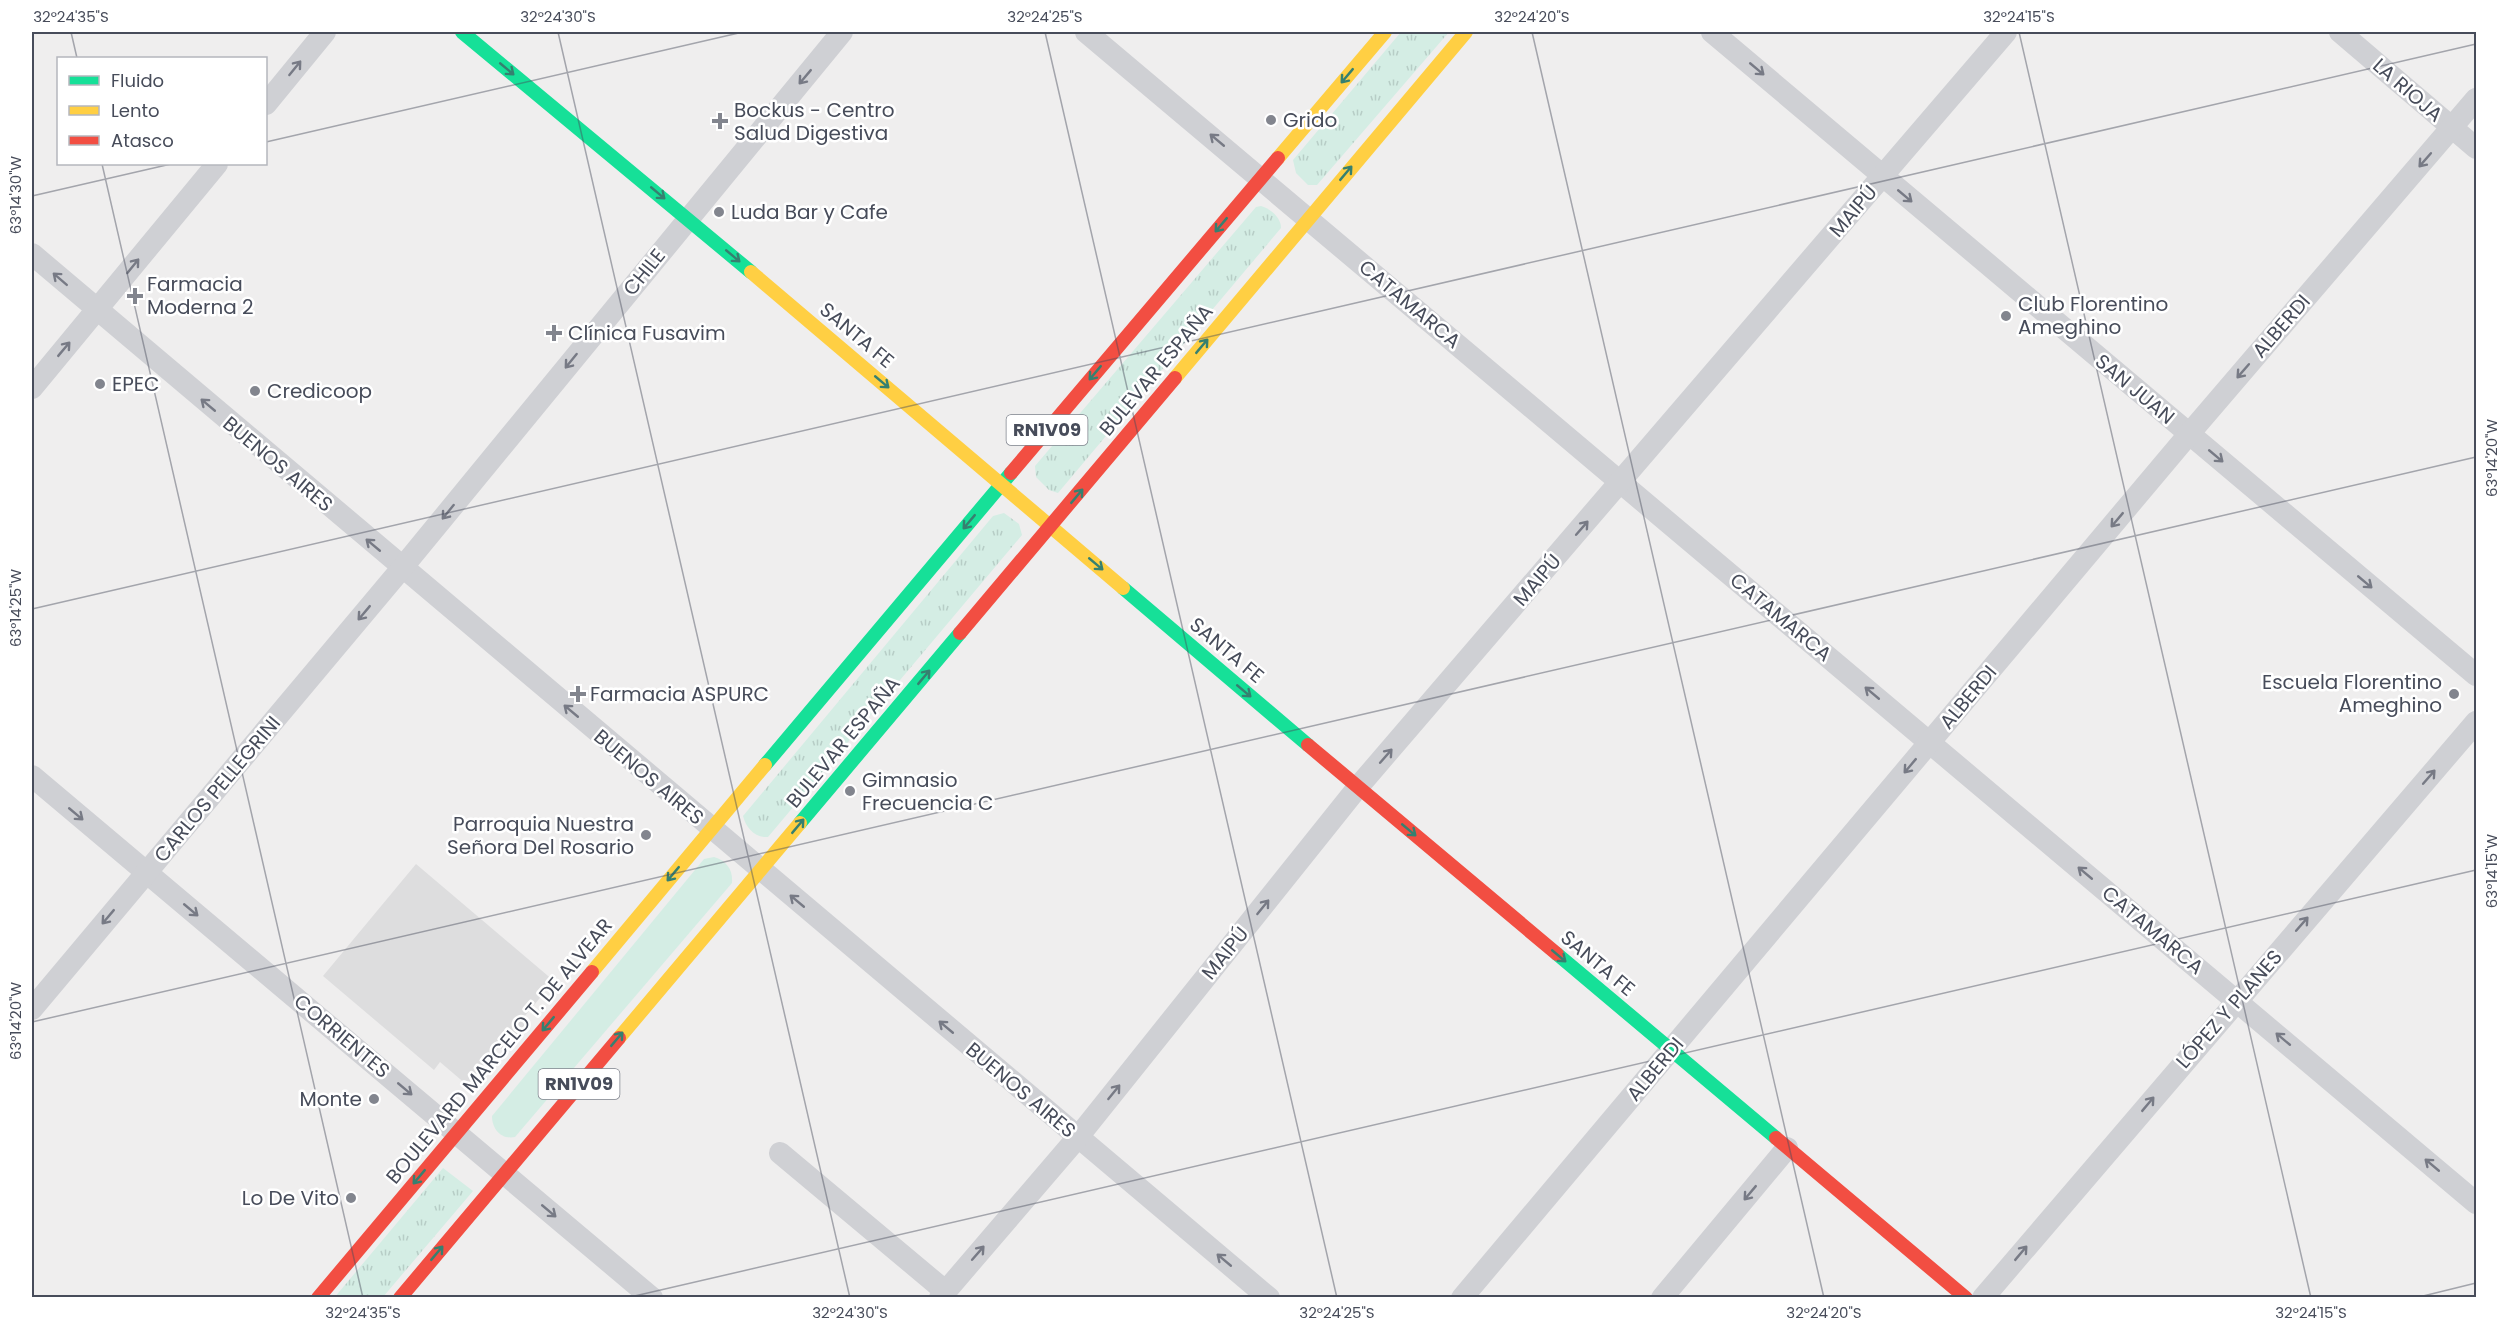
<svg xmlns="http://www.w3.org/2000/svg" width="2508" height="1329" font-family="Poppins,sans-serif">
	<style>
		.education { fill: #ddddde }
		.grass { fill: url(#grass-tufts) }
		.green { fill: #d4ede4 }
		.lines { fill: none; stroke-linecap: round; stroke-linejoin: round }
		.street { stroke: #cfd0d4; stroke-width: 22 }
		.fast { stroke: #16e098; stroke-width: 14 }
		.slow { stroke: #ffcf43; stroke-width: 14 }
		.jam { stroke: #f24e42; stroke-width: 14 }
		.oneway { stroke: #777a85 }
		.oneway2 { stroke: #368070 }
		.ticks { fill: none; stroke: #474c5a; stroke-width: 1.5; stroke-opacity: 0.45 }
		.poi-dot { fill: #82858e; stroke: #fff; stroke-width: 2 }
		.labels { text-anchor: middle; stroke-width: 5; stroke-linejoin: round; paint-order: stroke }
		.shield { fill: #fff; stroke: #7e828c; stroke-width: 1.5 }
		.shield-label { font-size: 18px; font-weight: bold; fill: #474c5a }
		.street-label { font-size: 20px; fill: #474c5a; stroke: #fff }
		.poi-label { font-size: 20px; fill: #474c5a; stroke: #fff; text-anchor: start }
		.neatline { fill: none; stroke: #474c5a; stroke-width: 2 }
		.ticks-label { font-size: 15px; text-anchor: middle; fill: #474c5a }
	</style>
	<defs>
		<pattern id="grass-tufts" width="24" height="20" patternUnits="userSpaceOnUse" patternTransform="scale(1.5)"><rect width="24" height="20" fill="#d4ede4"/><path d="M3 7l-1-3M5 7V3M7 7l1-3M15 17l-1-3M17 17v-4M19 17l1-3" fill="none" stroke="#b7cdc6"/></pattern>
	</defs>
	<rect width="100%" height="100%" fill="#efeeee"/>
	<polygon class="education" points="416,864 554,981 524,1017 529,1021 503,1050 499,1047 467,1085 440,1062 434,1070 323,976"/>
	<g class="grass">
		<polygon points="1401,32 1449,32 1317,185 1308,185 1296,173 1293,160"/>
		<path d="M1261,206C1271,209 1281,218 1281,228L1058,493L1049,490L1036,477L1035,466L1256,207Z"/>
		<path d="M1004,513L1019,524L1022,535L768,837C755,838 746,828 743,816L993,516Z"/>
		<polygon points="443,1168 473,1191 383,1297 334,1298"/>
	</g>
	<path class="green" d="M714,857C727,861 733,870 732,883L515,1137C501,1140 492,1129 492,1116L704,859Z"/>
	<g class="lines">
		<g class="street">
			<polyline points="1086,32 2476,1203"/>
			<polyline points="1712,32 2476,675"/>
			<polyline points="2340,32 2476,148"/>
			<polyline points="266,104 325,32"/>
			<polyline points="32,254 1269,1298"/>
			<polyline points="32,388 217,164"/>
			<polyline points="32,776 652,1298"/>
			<polyline points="32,1009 402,568 842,32"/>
			<polyline points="780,1153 945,1291"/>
			<polyline points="940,1298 1078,1137 1358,787 2006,32"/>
			<polyline points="1462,1298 2189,434 2476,99"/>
			<polyline points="1662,1298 1787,1148"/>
			<polyline points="1983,1298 2476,722"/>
		</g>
		<g class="fast">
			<polyline points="462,32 751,272"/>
			<polyline points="1123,588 1308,745"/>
			<polyline points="765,765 1011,473"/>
			<polyline points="800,823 960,633"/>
			<polyline points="1557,954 1776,1138"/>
		</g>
		<g class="slow">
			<polyline points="1278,158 1385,32"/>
			<polyline points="751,272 1123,588"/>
			<polyline points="1175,378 1466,32"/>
			<polyline points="592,972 765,765"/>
			<polyline points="619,1038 800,823"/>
		</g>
		<g class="jam">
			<polyline points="1011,473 1278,158"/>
			<polyline points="960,633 1175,378"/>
			<polyline points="1308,745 1557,954"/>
			<polyline points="1776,1138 1966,1298"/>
			<polyline points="318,1298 592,972"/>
			<polyline points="400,1298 619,1038"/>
		</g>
	</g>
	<defs><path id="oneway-shaft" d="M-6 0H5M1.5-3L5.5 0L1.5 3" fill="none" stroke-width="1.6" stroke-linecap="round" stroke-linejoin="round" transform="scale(1.5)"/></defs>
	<g class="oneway">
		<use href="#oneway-shaft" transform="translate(295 68) rotate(-51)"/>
		<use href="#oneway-shaft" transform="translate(1757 69) rotate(40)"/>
		<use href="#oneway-shaft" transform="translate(805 77) rotate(130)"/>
		<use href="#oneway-shaft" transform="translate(1217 140) rotate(-140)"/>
		<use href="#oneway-shaft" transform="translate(2425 160) rotate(131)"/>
		<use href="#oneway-shaft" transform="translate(1905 196) rotate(40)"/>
		<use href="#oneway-shaft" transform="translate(133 266) rotate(-51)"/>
		<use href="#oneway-shaft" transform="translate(60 279) rotate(-139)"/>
		<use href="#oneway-shaft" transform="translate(64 349) rotate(-50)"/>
		<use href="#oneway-shaft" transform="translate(571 361) rotate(129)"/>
		<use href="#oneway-shaft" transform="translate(2243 371) rotate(131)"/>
		<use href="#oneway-shaft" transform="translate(208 405) rotate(-140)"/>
		<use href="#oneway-shaft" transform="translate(2216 456) rotate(40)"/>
		<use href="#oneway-shaft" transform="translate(448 512) rotate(129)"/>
		<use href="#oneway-shaft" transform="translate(2117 520) rotate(130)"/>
		<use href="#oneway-shaft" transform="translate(1582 528) rotate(-49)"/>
		<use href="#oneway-shaft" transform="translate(373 545) rotate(-140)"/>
		<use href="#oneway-shaft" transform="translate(2365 582) rotate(40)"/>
		<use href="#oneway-shaft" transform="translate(364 613) rotate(130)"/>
		<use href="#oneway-shaft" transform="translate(1872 693) rotate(-140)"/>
		<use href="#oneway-shaft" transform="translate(571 711) rotate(-140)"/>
		<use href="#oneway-shaft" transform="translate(1386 756) rotate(-49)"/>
		<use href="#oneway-shaft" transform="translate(1910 766) rotate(130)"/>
		<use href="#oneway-shaft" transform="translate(2429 777) rotate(-49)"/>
		<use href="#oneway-shaft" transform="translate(76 814) rotate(40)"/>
		<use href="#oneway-shaft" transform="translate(2085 873) rotate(-140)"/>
		<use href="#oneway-shaft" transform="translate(797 901) rotate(-140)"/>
		<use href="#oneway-shaft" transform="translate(1263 907) rotate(-51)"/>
		<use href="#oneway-shaft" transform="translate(191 910) rotate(40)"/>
		<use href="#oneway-shaft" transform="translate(108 917) rotate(130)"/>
		<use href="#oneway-shaft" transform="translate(2302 924) rotate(-49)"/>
		<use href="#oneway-shaft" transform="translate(946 1027) rotate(-140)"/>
		<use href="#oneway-shaft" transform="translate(2283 1039) rotate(-140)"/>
		<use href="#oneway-shaft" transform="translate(405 1089) rotate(40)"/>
		<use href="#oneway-shaft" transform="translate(1114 1092) rotate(-51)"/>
		<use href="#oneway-shaft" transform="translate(2148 1104) rotate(-50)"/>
		<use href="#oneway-shaft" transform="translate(2432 1165) rotate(-140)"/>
		<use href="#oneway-shaft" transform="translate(1750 1193) rotate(130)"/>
		<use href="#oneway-shaft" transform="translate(549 1211) rotate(40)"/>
		<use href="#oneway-shaft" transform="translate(978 1253) rotate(-49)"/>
		<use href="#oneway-shaft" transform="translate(2021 1253) rotate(-50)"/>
		<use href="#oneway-shaft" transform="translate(1224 1260) rotate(-140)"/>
	</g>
	<g class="oneway2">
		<use href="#oneway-shaft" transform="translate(507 69) rotate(40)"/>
		<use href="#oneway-shaft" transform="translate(1347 76) rotate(130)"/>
		<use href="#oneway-shaft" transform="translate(1346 173) rotate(-50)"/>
		<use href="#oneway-shaft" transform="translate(658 193) rotate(40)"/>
		<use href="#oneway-shaft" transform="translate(1221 225) rotate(130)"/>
		<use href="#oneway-shaft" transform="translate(733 256) rotate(40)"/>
		<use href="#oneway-shaft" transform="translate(1202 346) rotate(-50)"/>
		<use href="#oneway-shaft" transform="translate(1095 373) rotate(130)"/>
		<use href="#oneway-shaft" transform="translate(882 382) rotate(40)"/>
		<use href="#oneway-shaft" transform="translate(1077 496) rotate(-50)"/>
		<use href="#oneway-shaft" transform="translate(969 522) rotate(130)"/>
		<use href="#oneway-shaft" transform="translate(1096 564) rotate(40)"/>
		<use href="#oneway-shaft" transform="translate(924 677) rotate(-50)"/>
		<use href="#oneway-shaft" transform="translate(1244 691) rotate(40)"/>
		<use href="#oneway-shaft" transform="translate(798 826) rotate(-50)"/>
		<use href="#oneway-shaft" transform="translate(1409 830) rotate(40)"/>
		<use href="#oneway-shaft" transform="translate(673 874) rotate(130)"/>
		<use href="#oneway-shaft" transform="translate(1559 956) rotate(40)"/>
		<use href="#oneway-shaft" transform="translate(548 1024) rotate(130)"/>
		<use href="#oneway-shaft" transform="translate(617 1039) rotate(-50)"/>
		<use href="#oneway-shaft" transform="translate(419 1177) rotate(130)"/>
		<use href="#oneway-shaft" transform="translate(437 1253) rotate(-50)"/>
	</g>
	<path class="ticks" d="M71,32L77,58M558,32L850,1298M1045,32L1337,1298M1532,32L1824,1298M2019,32L2311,1298M266,142L743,32M102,164L363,1298M32,196L171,164M32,609L2476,44M32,1022L2476,457M626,1298L2476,870M2415,1298L2476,1283"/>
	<g class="poi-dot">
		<circle cx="1271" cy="120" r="6"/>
		<path d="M717 112h6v6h6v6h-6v6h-6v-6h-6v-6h6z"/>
		<circle cx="719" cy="212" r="6"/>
		<path d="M132 287h6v6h6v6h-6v6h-6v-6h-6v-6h6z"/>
		<circle cx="2006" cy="316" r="6"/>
		<path d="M551 324h6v6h6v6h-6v6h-6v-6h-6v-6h6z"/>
		<circle cx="100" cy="384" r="6"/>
		<circle cx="255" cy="391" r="6"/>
		<path d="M575 685h6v6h6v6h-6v6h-6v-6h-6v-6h6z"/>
		<circle cx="2454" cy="694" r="6"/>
		<circle cx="850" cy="791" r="6"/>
		<circle cx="646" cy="835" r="6"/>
		<circle cx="374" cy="1099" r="6"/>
		<circle cx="351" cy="1198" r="6"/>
	</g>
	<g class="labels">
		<g class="shield">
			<rect x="1006.5" y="415" width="81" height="30" rx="4.5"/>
			<rect x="538.5" y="1069" width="81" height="30" rx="4.5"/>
		</g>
		<g class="shield-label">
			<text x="1047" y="436">RN1V09</text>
			<text x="579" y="1090">RN1V09</text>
		</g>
		<g class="street-label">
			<text transform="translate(2408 90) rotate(41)" y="7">LA RIOJA</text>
			<text transform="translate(1853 211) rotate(-49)" y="7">MAIPÚ</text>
			<text transform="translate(644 272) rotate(-51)" y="7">CHILE</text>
			<text transform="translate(1410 304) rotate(40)" y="7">CATAMARCA</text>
			<text transform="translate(2281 326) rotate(-49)" y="7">ALBERDI</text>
			<text transform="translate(857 335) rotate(40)" y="7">SANTA FE</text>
			<text transform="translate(1156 370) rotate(-50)" y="7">BULEVAR ESPAÑA</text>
			<text transform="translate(2135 389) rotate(40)" y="7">SAN JUAN</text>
			<text transform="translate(278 464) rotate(40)" y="7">BUENOS AIRES</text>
			<text transform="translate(1537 580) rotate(-49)" y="7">MAIPÚ</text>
			<text transform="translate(1781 617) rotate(40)" y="7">CATAMARCA</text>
			<text transform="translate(1227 650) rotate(40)" y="7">SANTA FE</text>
			<text transform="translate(1968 697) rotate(-50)" y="7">ALBERDI</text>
			<text transform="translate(843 742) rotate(-50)" y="7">BULEVAR ESPAÑA</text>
			<text transform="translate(649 777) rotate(40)" y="7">BUENOS AIRES</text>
			<text transform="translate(217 789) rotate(-50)" y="7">CARLOS PELLEGRINI</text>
			<text transform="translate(2153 930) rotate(40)" y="7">CATAMARCA</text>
			<text transform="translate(1225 953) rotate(-51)" y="7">MAIPÚ</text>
			<text transform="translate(1598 963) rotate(40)" y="7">SANTA FE</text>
			<text transform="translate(2229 1009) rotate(-49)" y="7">LÓPEZ Y PLANES</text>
			<text transform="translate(342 1036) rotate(40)" y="7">CORRIENTES</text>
			<text transform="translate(499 1051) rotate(-50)" y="7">BOULEVARD MARCELO T. DE ALVEAR</text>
			<text transform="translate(1655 1069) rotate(-50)" y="7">ALBERDI</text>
			<text transform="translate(1021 1090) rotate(40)" y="7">BUENOS AIRES</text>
		</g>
		<g class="poi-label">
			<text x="734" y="117">Bockus - Centro<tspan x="734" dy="23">Salud Digestiva</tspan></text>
			<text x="1283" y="127">Grido</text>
			<text x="731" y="219">Luda Bar y Cafe</text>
			<text x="147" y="291">Farmacia<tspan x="147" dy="23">Moderna 2</tspan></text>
			<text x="2018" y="311">Club Florentino<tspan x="2018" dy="23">Ameghino</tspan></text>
			<text x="568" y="340">Clínica Fusavim</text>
			<text x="112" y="391">EPEC</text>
			<text x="267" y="398">Credicoop</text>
			<text x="2442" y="689" text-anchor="end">Escuela Florentino<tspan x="2442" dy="23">Ameghino</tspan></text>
			<text x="590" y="701">Farmacia ASPURC</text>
			<text x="862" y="787">Gimnasio<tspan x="862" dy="23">Frecuencia C</tspan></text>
			<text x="634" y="831" text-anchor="end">Parroquia Nuestra<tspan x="634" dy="23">Señora Del Rosario</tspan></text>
			<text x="362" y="1106" text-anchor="end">Monte</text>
			<text x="339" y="1205" text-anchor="end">Lo De Vito</text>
		</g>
	</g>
	<rect width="2508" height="1329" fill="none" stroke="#ffffff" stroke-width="66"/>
	<rect x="57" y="57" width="210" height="108" fill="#ffffff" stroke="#b5b7bd" stroke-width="1.5"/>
	<rect x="69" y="76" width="30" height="9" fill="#16e098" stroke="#b5b7bd" stroke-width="1.5"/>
	<text x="111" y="87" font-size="18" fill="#474c5a">Fluido</text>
	<rect x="69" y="106" width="30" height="9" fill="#ffcf43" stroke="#b5b7bd" stroke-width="1.5"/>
	<text x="111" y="117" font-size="18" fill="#474c5a">Lento</text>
	<rect x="69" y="136" width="30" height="9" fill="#f24e42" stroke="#b5b7bd" stroke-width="1.5"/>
	<text x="111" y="147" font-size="18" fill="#474c5a">Atasco</text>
	<rect x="33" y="33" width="2442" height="1263" class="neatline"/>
	<g class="ticks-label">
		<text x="71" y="22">32°24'35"S</text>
		<text x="558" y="22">32°24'30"S</text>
		<text x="1045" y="22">32°24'25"S</text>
		<text x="1532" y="22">32°24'20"S</text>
		<text x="2019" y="22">32°24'15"S</text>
		<text transform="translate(16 195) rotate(-90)" y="5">63°14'30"W</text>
		<text transform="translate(2492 458) rotate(-90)" y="5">63°14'20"W</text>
		<text transform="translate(16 608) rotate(-90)" y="5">63°14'25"W</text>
		<text transform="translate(2492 871) rotate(-90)" y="5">63°14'15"W</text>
		<text transform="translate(16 1021) rotate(-90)" y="5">63°14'20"W</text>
		<text x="363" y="1318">32°24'35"S</text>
		<text x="850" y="1318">32°24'30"S</text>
		<text x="1337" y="1318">32°24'25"S</text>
		<text x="1824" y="1318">32°24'20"S</text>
		<text x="2311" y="1318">32°24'15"S</text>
	</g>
</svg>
